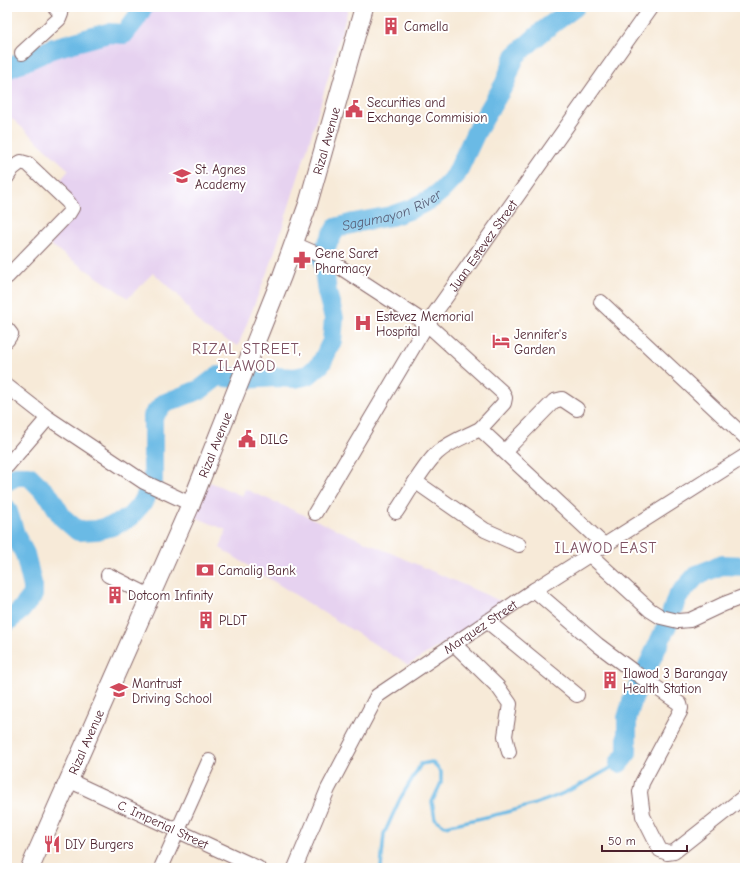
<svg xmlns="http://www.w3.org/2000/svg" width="752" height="875" font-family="'Comic Neue',sans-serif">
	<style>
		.built { fill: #e6d2f0 }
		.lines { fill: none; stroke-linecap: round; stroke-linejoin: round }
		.stream { stroke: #6bbae5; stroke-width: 3.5 }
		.river { stroke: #6bbae5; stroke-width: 20 }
		.minor-casing { stroke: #876668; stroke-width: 16 }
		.major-casing { stroke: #876668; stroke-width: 20 }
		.minor { stroke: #fff; stroke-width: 14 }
		.major { stroke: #fff; stroke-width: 18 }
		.labels { text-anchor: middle; stroke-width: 4; stroke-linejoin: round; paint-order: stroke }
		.poi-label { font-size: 13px; fill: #4a1f2b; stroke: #fff; text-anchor: start }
		.street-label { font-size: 13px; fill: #4a1f2b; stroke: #fff }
		.water-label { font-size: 14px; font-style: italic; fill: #575d75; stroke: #fff }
		.quarter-label { font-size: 15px; letter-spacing: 1px; fill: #7e5162; stroke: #fff }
	</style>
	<rect width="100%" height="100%" fill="#fff"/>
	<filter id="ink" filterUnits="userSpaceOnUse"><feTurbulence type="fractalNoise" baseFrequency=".025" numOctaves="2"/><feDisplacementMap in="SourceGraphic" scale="8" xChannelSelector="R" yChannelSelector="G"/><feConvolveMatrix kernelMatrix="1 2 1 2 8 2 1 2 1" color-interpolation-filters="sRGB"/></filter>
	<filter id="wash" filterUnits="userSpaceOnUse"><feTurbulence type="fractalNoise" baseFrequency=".012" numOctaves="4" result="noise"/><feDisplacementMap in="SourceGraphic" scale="16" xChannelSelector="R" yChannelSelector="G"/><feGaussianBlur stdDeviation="0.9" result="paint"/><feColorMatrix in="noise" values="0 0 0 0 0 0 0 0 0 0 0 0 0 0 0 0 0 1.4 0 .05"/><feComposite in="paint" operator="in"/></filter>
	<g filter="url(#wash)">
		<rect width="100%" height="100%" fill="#f7ead8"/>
		<g class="built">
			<polygon points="145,7 345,7 348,9 309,143 272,260 238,346 203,327 177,294 153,273 128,298 50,245 75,207 54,188 69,170 7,114 7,81 33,66 88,40 124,37"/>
			<polygon points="210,482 242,496 245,489 507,604 408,665 220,548 226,530 193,516"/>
		</g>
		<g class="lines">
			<path class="stream" d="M381,868L384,834L400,799L421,764L432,762L441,772V783L432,802L435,819L445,826C481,818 520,811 554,797C577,788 598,775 619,763"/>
			<g class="river">
				<polyline points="7,69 54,48 108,33 124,34 136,19 143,7"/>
				<path id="s1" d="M7,481L16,476H29L50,497L62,517L78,531L97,530L112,526L129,518L143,502L153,481V416L163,404L201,389L218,376L244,379L275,377L295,378L308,375L321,364L332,341L334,318L327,292L322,253L336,228L354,223L391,216L411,209L431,199L441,191L456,175L476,132L505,83L515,56L544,30L575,7"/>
				<polyline points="7,509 16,537 25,554 33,587 33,595 21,610 7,622"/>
				<polyline points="619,763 627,753 627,718 633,698 668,623 677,597 697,575 722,565 745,566"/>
			</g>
		</g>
	</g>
	<g filter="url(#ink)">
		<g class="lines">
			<g class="minor-casing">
				<g id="minor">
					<polyline points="22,53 59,19 61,14 55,7"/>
					<polyline points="7,177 12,169 21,162 28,164 68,202 72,208 69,213 7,277"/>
					<polyline points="294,244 326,258 427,324 503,393 505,398 504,403 480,429 604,545"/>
					<polyline points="601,302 745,437"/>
					<polyline points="7,329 11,334 7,340"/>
					<polyline points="7,386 48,418 144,482 191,504"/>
					<polyline points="505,451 554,401 562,399 577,409"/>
					<polyline points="7,466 48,418"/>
					<polyline points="416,482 485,530 519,545"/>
					<path d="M396,512C409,493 420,470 437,453C449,442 466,436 480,429"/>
					<path id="s2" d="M315,513L427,324L651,7"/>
					<polyline points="590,555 650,610 661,617 678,621 690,620 724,604 745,596"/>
					<polyline points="108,575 150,596"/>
					<polyline points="534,590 598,645 634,672 680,704 681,708 680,712 642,783 640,792 643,816 660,850 667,853 674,852 745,796"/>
					<polyline points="487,621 577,695"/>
					<polyline points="454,644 498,687 510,704 505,736 509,752"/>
					<path id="s3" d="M68,780L258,868"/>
					<polyline points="161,868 209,761"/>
					<path id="s4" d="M295,868L328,789L377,696L534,590L745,456"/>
				</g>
			</g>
			<g class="major-casing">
				<g id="major">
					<path id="s5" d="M30,868L191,504L282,276L308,204L364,7"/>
				</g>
			</g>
			<use href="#minor" class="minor"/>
			<use href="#major" class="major"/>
		</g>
	</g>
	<defs>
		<g id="building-bare" transform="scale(1.38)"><path d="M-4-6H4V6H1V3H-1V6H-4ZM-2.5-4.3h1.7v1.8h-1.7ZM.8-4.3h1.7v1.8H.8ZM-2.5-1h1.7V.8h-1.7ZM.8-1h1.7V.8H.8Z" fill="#d1495b" stroke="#fff" stroke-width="2.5" paint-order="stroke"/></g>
		<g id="civic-bare" transform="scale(1.38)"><path d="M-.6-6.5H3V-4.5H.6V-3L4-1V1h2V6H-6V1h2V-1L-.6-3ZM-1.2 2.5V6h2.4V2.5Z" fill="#d1495b" stroke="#fff" stroke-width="2.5" paint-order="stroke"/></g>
		<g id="school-bare" transform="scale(1.38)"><path d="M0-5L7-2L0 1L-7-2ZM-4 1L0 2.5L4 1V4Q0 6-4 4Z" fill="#d1495b" stroke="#fff" stroke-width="2.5" paint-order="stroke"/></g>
		<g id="pharmacy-bare" transform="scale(1.38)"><path d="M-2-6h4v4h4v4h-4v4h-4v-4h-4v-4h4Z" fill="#d1495b" stroke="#fff" stroke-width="2.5" paint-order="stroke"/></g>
		<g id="hospital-bare" transform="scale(1.38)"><path d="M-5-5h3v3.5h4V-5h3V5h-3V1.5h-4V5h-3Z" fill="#d1495b" stroke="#fff" stroke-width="2.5" paint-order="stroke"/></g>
		<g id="hotel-bare" transform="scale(1.38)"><path d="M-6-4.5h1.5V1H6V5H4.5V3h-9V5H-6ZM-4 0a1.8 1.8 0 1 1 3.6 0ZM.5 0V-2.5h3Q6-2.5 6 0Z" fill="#d1495b" stroke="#fff" stroke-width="2.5" paint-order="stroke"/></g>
		<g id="bank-bare" transform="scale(1.38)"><path d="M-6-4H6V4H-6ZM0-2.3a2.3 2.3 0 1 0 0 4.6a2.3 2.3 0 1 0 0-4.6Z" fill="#d1495b" stroke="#fff" stroke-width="2.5" paint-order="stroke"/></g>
		<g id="restaurant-bare" transform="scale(1.38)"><path d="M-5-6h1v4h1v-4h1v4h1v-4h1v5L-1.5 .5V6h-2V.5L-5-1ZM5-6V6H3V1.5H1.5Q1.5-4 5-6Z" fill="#d1495b" stroke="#fff" stroke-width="2.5" paint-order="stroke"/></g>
	</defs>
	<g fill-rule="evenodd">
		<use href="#building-bare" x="391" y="26"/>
		<use href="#civic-bare" x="354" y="109"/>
		<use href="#school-bare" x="182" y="176"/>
		<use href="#pharmacy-bare" x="302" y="260"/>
		<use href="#hospital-bare" x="363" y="323"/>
		<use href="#hotel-bare" x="501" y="341"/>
		<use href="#civic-bare" x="247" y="439"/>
		<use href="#bank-bare" x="205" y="570"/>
		<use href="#building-bare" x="115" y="595"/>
		<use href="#building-bare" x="206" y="620"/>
		<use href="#building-bare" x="610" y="680"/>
		<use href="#school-bare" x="119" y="690"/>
		<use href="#restaurant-bare" x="52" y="844"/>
	</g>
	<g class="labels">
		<g class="poi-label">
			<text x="404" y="31">Camella</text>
			<text x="367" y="107">Securities and<tspan x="367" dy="15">Exchange Commision</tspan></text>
			<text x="195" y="174">St. Agnes<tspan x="195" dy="15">Academy</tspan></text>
			<text x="315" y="258">Gene Saret<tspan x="315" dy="15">Pharmacy</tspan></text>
			<text x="376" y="321">Estevez Memorial<tspan x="376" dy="15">Hospital</tspan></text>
			<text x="514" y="339">Jennifer's<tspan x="514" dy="15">Garden</tspan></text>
			<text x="260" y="444">DILG</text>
			<text x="218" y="575">Camalig Bank</text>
			<text x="128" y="600">Dotcom Infinity</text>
			<text x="219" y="625">PLDT</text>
			<text x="623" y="678">Ilawod 3 Barangay<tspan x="623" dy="15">Health Station</tspan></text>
			<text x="132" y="688">Mantrust<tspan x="132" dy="15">Driving School</tspan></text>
			<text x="65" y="849">DIY Burgers</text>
		</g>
		<g class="street-label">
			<text dy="5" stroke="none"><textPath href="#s5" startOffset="786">Rizal Avenue</textPath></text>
			<text dy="5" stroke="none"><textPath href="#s2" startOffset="316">Juan Estevez Street</textPath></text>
			<text dy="5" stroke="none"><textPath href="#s5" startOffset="462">Rizal Avenue</textPath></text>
			<text dy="5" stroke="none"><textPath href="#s4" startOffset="315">Marquez Street</textPath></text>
			<text dy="5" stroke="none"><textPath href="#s5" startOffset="138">Rizal Avenue</textPath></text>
			<text dy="5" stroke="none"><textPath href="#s3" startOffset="105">C. Imperial Street</textPath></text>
		</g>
		<g class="water-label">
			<text dy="5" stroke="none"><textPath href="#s1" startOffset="648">Sagumayon River</textPath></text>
		</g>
		<g class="quarter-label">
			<text x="247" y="354">RIZAL STREET,<tspan x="247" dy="17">ILAWOD</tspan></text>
			<text x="606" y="553">ILAWOD EAST</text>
		</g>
	</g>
	<rect width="752" height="875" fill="none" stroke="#fff" stroke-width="24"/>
	<path d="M602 845v6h85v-6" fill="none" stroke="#4a1f2b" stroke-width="2"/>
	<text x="608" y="845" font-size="12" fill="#4a1f2b" stroke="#ffffff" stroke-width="3" paint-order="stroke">50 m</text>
</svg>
